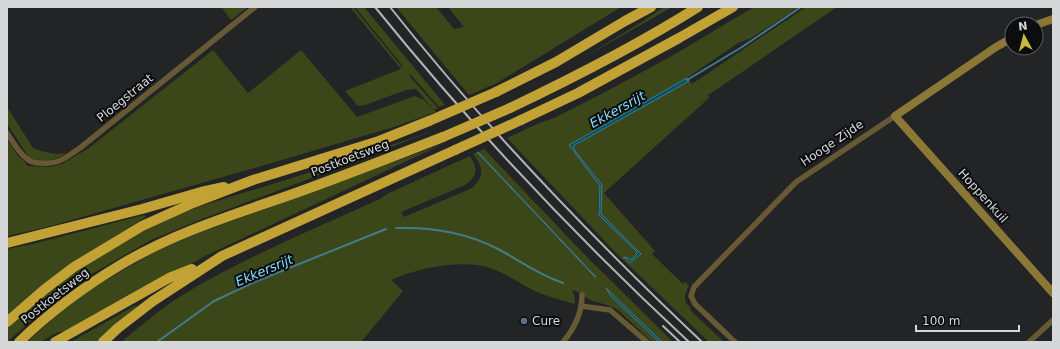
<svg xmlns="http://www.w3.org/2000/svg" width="1060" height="349" font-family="'DejaVu Sans',sans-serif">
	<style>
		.green { fill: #3c4719 }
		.water { fill: #02536a; stroke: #427b8b }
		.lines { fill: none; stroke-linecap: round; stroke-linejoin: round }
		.stream { stroke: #427b8b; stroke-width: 2 }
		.street { stroke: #665933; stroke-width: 5.5 }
		.secondary { stroke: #8b7736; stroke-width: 8 }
		.highway { stroke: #c2a235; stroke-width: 10 }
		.rail { stroke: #b3b4b6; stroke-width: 2 }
		.highway-bridge { stroke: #c2a235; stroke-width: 10 }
		.service-dot { fill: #5c6f8a; stroke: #0c0d0e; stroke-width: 1.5 }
		.labels { text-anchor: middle; stroke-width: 4; stroke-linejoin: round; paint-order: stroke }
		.street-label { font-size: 12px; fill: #d6d7d9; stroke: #0c0d0e }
		.poi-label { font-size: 12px; fill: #d6d7d9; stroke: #0c0d0e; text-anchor: start }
		.water-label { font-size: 13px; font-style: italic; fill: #86ddfe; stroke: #0c0d0e }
	</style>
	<rect width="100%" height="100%" fill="#222426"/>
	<g class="green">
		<polygon points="221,7 248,7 231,20"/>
		<polygon points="350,7 353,7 402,67 403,66 355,7 364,7 445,105 439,107 410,74 410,77 438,108 434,110 416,89 406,90 365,105 358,106 345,91 401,69"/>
		<polygon points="396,7 436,7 454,29 464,27 448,7 621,7 497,83 469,95"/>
		<polygon points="664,7 672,7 583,58 643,21"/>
		<path d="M754,7H799L751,38L738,43L687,78L569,145L600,186L598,212L637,252V254L631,261L626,257L624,258L631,263L640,253L601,214L602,185L575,151L573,146L689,81L692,84L806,7H837L707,96L710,97L604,193L655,251L652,254L683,284L685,282L689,286C684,293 683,303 690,307L691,311L724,342H709L619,256L507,138L537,124L554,118L609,90L670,57Z"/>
		<polygon points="213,50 248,93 301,50 357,117 415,96 424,100 436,112 397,126 258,167 47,227 7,236 7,140 18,156 26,163 27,166 50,167 62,164 89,148"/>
		<path d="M7,107L33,148L41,151L57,154L67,153C55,160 42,164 29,157L7,124Z"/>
		<path d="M435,130L306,180L197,221L151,240L83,279L55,300L7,342V328C48,289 95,257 145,230C186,208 235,196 279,182C331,166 383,148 435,130Z"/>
		<polygon points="443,144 205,256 71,331 58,332 40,342 27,342 63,310 91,289 156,251 199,233"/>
		<path d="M484,149L588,258L673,342H652L618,310C610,305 602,304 593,301C585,298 581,292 572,290L574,295L575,304C562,300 549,297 537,292C522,285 506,273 490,268C461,259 418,268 391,280L403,291L361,342H121C143,324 165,305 189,291C250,255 316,228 380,199L387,194L470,156C478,169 478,176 465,185L401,212L404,217L470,189C485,178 484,168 473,154L477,152L546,226L595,277L478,152Z"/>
		<polygon points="144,215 146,217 72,263 7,317 7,249 33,244"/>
		<polygon points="134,306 138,306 106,333 97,342 71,342"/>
	</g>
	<g class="water">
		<polygon points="687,78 689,81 573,146 575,151 602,185 601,214 641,254 630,263 625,258 623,258 626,257 631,260 637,254 637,252 599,215 600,186 569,145"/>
		<polygon points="477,152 478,152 596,277 595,277"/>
		<polygon points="606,288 611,293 662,342 659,342 610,295"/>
	</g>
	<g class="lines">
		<g class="stream">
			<polyline points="687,80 742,47 801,7"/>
			<path d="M396,228C431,227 466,232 498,249C521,261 536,274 563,283"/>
			<polyline points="157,342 214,301 257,281 386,229"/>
		</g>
		<g class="street">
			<path d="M7,133C13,142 18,152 26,158C30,162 35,163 41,163C59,165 66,157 80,148L255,7"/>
			<polyline points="581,306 610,310 647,342"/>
			<path d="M563,342C574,329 582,313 582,295"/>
			<polyline points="735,342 695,304 691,296 694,287 796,182 895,116"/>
			<polyline points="1029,342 1053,320"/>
		</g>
		<g class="secondary">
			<polyline points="1036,25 1053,19"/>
			<polyline points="1012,38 996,47 895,116 1053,293"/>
		</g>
		<g class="highway">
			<polyline points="496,92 556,62 625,21 651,7"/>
			<path d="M510,108C575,77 638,45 698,7"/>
			<polyline points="521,120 578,93 679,38 733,7"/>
			<polyline points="7,243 142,209 201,192 224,187"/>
			<polyline points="7,322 45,289 74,267 142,226 193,203 253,180 379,141 429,121"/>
			<path d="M19,342C50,312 85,286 122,264C179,230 243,212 304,190C351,173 397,155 443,137"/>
			<polyline points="55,342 169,278 192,269"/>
			<polyline points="103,342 118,328 153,301 222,256 455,150"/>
		</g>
		<g class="rail">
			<path d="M375,7C471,126 577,238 689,342"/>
			<path d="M390,7C485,127 591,237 702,342"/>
			<polyline points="663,326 680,342"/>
		</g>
		<g class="highway-bridge">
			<polyline points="429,121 496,92"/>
			<polyline points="443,137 510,108"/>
			<polyline points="455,150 521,120"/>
		</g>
	</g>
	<circle class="service-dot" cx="524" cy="321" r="4"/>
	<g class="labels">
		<g class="street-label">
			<text transform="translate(125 98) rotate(-39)" y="4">Ploegstraat</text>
			<text transform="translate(832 143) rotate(-34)" y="4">Hooge Zijde</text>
			<text transform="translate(350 158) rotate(-21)" y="4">Postkoetsweg</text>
			<text transform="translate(983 196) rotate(48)" y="4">Hoppenkuil</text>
			<text transform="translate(55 296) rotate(-38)" y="4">Postkoetsweg</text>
		</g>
		<g class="poi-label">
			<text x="532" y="325">Cure</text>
		</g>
		<g class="water-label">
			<text transform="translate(617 109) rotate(-29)" y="5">Ekkersrijt</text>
			<text transform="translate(264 270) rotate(-23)" y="5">Ekkersrijt</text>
		</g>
	</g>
	<rect width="1060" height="349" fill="none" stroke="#d6d7d9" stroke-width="16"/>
	<g transform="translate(1024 36) rotate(353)"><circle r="19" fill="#0c0d0e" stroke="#5d5e5f"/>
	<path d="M0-3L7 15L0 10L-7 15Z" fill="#c7bb3b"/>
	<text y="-6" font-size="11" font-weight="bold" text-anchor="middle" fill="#d6d7d9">N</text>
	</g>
	<path d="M916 325v6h103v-6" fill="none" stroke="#d6d7d9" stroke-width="2"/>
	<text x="922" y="325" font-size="12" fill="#d6d7d9" stroke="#0c0d0e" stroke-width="3" paint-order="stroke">100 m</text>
</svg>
